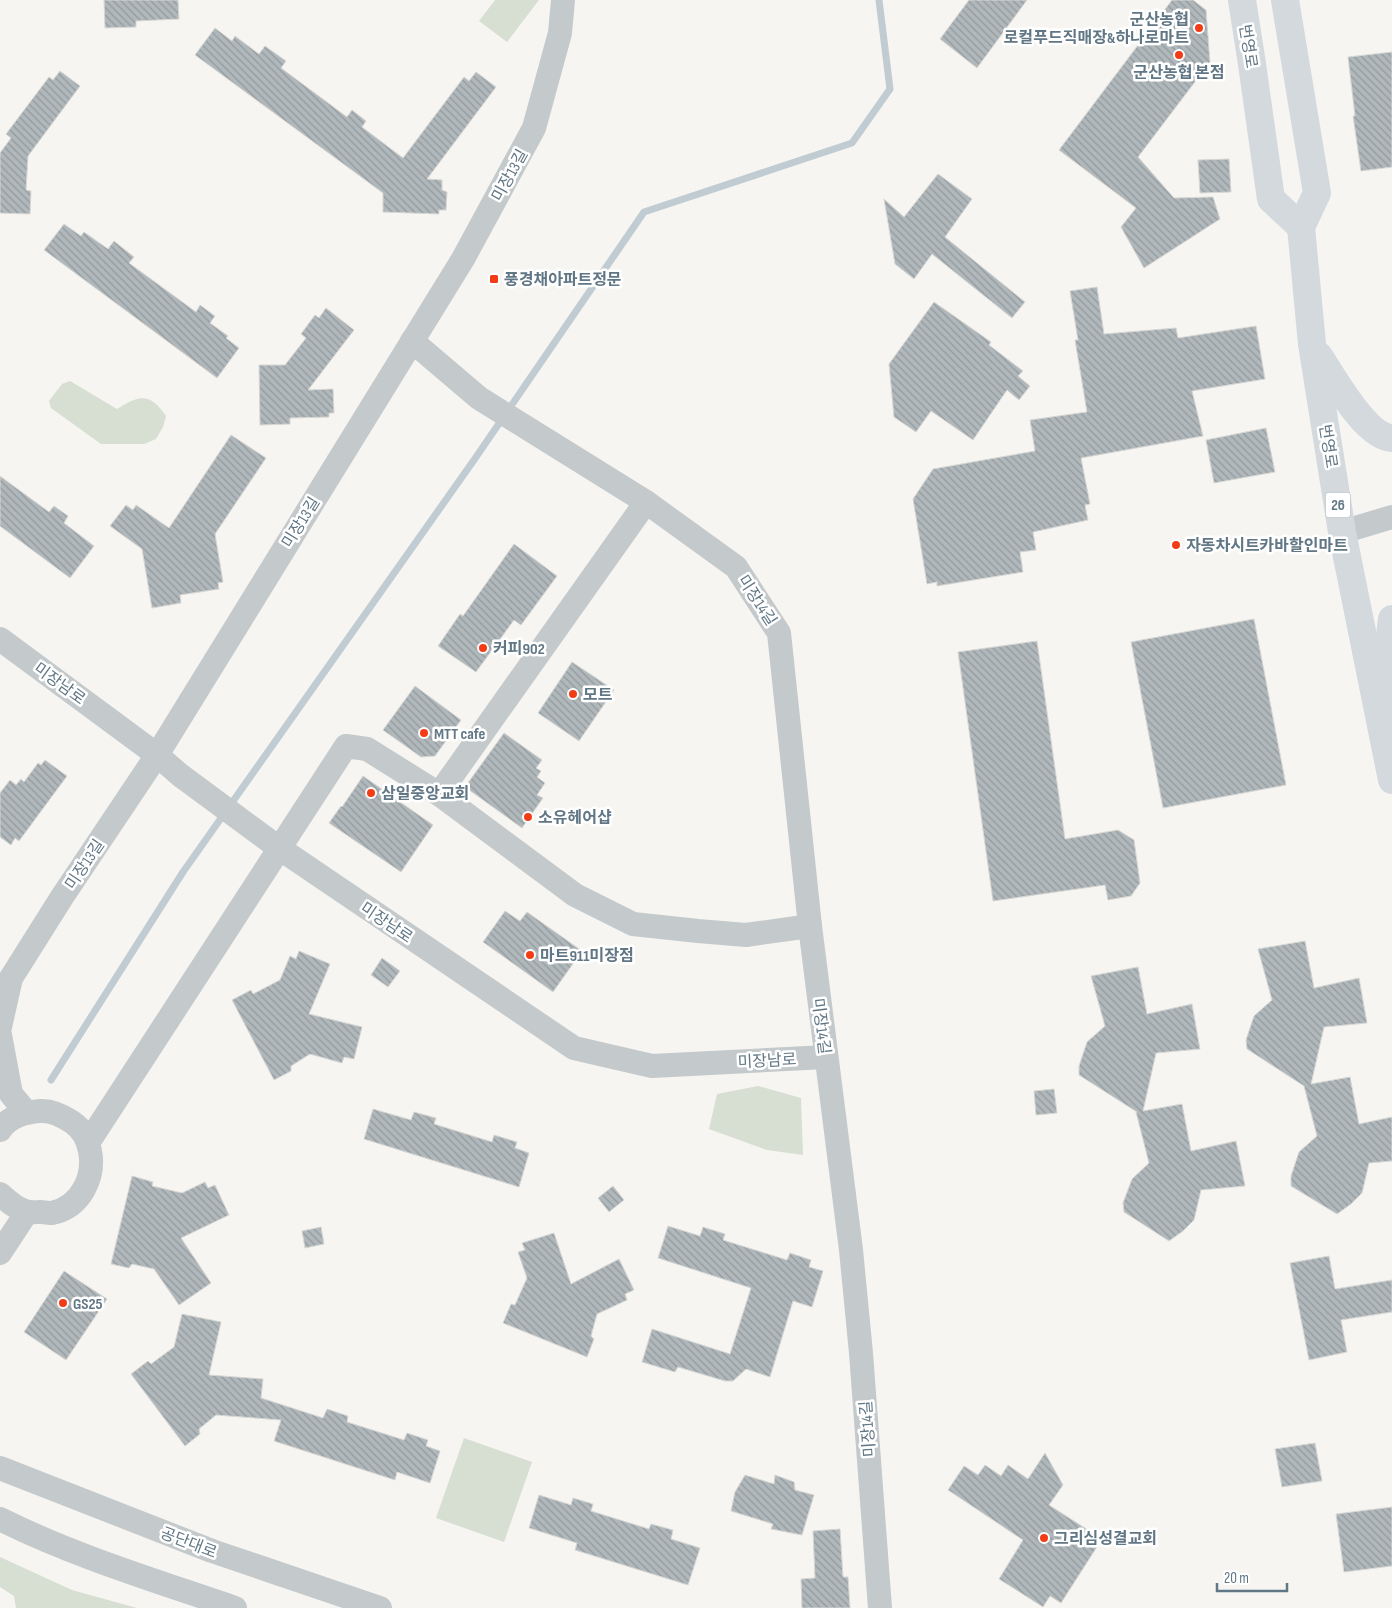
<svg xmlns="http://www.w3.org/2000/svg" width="1392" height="1608" font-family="'Sofia Sans Condensed','Noto Sans KR',sans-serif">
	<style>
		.green { fill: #d7ded2 }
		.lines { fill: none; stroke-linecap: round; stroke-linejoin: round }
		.stream { stroke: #c0ccd1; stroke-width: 7 }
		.building { fill: url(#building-back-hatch); stroke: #d7d7d4 }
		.minor { stroke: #c4c9cb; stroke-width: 24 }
		.major { stroke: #d3d9dd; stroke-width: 28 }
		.poi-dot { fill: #f23c15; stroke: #fff; stroke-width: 2 }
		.labels { text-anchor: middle; stroke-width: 5; stroke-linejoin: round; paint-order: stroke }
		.shield { fill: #fff; stroke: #91a0aa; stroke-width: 1 }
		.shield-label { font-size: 15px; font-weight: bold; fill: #627785 }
		.poi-label { font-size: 16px; font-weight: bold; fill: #627785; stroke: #fff; text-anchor: start }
		.street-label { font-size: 16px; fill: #627785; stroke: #fff }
	</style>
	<defs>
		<pattern id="building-back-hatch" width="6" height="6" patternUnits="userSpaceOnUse" patternTransform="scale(1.25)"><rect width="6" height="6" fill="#b0b8bc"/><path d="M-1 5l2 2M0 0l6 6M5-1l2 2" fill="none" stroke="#939a9e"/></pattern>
	</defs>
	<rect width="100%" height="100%" fill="#f6f5f1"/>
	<g class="green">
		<polygon points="495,0 539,0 507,42 479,21"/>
		<path d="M70,381L117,409C139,395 150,392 166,416L163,427L156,439L144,444H101L51,408L49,401L62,384Z"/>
		<polygon points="758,1086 801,1098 803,1155 767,1150 709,1129 717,1094"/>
		<polygon points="464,1438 532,1462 504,1542 436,1518"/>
		<polygon points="0,1557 72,1590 137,1608 16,1608 14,1596 0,1587"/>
	</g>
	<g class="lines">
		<polyline class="stream" points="51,1080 183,872 474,460 644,212 852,143 890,89 879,0"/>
	</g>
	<g class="building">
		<polygon points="104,0 178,0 179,19 136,21 136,27 105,28"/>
		<polygon points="969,0 1027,0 977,68 940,39"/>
		<polygon points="1172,0 1193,0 1206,10 1210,62 1138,157 1174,198 1213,197 1220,219 1144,268 1121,227 1136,208 1059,150"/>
		<polygon points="215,28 232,41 235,36 259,54 265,46 286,61 281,68 347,117 352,110 366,121 362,127 403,158 464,77 469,81 476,72 496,87 427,179 442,180 442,190 447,192 446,210 439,210 439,214 383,212 383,193 195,55"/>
		<polygon points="1392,52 1392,167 1361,171 1353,116 1355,116 1348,57"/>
		<polygon points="60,71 80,86 28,156 26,190 31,191 30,214 0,213 0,153 11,138 6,134 49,77 53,80"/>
		<polygon points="1229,159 1231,192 1200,193 1198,160"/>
		<polygon points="938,174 972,199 945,237 1025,302 1012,318 932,254 914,279 895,264 884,199 904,217"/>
		<polygon points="64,224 81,236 84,232 108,249 114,241 134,257 129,263 196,312 200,305 215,316 210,323 228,336 226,338 239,348 217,378 44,250"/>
		<polygon points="1097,287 1104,334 1176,328 1178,338 1256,326 1265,379 1192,391 1203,436 1081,458 1090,504 1085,505 1088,520 1033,532 1036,550 1020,552 1023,572 937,586 937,582 927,584 913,499 933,469 1035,451 1030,420 1087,412 1075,340 1078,340 1070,291"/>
		<polygon points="934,302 991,342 989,345 1023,371 1018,376 1030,386 1019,400 1007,390 973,440 931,411 916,432 894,417 889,364"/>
		<polygon points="326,308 354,330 308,390 333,389 334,413 329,413 329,417 290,418 290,424 260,425 259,365 285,365 306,338 301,334 315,315 319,318"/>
		<polygon points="1266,428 1275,472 1214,483 1206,440"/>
		<polygon points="231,435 266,458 215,534 223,582 218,583 219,589 180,595 181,603 152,608 142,549 110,526 126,505 133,510 136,505 169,528"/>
		<polygon points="0,476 49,512 54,506 68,516 64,523 94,546 70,578 0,526"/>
		<polygon points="514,544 557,576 521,625 514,620 476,672 438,646 460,614 463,616"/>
		<polygon points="1254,619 1286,785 1163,808 1131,642"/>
		<polygon points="1037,641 1065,839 1118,830 1134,840 1140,883 1131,896 1108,900 1105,885 993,901 958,652"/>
		<polygon points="572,662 614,690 579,741 538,713"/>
		<polygon points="415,686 461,720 435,756 421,757 383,730"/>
		<polygon points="504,733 542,760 536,768 541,771 537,777 545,783 537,795 543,798 522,828 465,787"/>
		<polygon points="45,760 67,776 19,841 15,838 11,845 0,837 0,793 10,780 16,785 21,779 24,782 38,763 41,765"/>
		<polygon points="363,776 433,825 401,872 329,823 341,806 342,807"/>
		<polygon points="505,911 520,921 527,912 582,951 553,992 483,942"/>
		<polygon points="1305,941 1314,988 1359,978 1367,1023 1324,1027 1311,1084 1350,1077 1359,1124 1392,1117 1392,1161 1369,1163 1362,1193 1351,1204 1337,1214 1291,1186 1291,1176 1299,1152 1317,1136 1304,1086 1247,1049 1246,1040 1254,1016 1272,1000 1258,949"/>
		<polygon points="299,951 330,964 309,1014 362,1027 354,1059 344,1057 342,1063 310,1054 291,1066 291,1071 274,1080 232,1000 251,990 253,994 280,980 290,956 296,959"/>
		<polygon points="382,958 400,971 388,987 371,975"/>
		<polygon points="1138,967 1147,1014 1192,1004 1200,1049 1156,1053 1143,1111 1182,1104 1191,1151 1236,1141 1245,1186 1201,1190 1194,1220 1183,1231 1169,1241 1124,1212 1123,1203 1132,1179 1149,1163 1136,1112 1137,1112 1079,1075 1079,1066 1087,1042 1105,1026 1091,976"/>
		<polygon points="1054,1089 1057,1113 1036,1115 1034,1091"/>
		<polygon points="373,1109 411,1120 414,1112 436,1118 434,1124 492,1142 494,1135 517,1142 515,1148 529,1153 519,1187 364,1139"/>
		<polygon points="132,1176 153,1182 152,1186 182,1193 205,1182 208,1188 215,1185 229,1215 181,1238 211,1283 179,1305 154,1269 132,1264 129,1268 111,1264"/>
		<polygon points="613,1186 624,1200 609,1212 598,1198"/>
		<polygon points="668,1226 700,1236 703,1227 725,1234 723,1240 787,1260 790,1253 811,1260 809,1267 823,1271 812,1307 793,1301 770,1377 746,1369 733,1381 725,1381 678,1367 675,1372 642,1362 652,1329 730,1354 751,1288 658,1258"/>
		<polygon points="321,1227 324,1244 305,1248 302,1231"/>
		<polygon points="554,1233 571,1284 619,1259 634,1290 625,1294 627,1300 597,1314 591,1336 594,1339 587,1357 503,1323 511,1304 515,1305 527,1278 518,1252 525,1250 522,1243"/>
		<polygon points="1329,1256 1335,1289 1392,1280 1392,1312 1341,1320 1347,1352 1309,1360 1290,1263"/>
		<polygon points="64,1271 107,1299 66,1360 24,1332"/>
		<polygon points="182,1314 221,1322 209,1375 263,1379 261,1398 323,1418 327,1409 348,1416 347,1422 404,1440 407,1433 428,1440 426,1446 440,1451 430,1483 397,1472 395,1480 274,1441 281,1420 216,1415 199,1429 200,1434 185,1446 131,1374 148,1361 151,1364 174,1347"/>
		<polygon points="1315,1443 1322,1481 1282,1487 1275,1449"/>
		<polygon points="1045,1453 1063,1485 1049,1505 1102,1539 1061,1603 1050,1596 1043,1607 999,1579 1023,1540 948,1490 964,1466 978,1475 985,1465 1001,1476 1008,1465 1028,1479"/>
		<polygon points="745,1475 774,1484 775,1475 794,1482 795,1490 814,1495 802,1535 771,1529 773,1524 731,1511 735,1492"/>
		<polygon points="539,1495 571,1505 573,1498 593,1504 591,1511 649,1529 651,1524 673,1530 671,1539 700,1548 688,1585 575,1550 577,1543 529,1528"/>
		<polygon points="1392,1507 1392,1566 1344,1572 1336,1514"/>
		<polygon points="840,1529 843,1577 848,1577 850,1608 802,1608 801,1579 815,1578 813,1531"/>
	</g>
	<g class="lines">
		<g class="minor">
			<polyline points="412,341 479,398 646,502 736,567 779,633 810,926 851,1250 861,1353 880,1608"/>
			<polyline points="1342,532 1392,517"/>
			<polyline points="0,639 157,755 180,775 279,848 574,1048 652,1066 826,1057"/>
			<polyline points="439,794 646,502"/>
			<polyline points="0,1027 11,978 62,897 157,755 463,259 534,128 560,33 563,0"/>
			<polyline points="0,1035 11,1094 26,1112"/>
			<path d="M0,1130C9,1116 25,1112 40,1111C52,1110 63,1116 72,1122C82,1129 88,1139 90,1151C95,1177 81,1207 52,1213C49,1213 44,1212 40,1212C36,1212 30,1213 25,1211C15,1208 8,1201 0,1194"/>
			<polyline points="88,1143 346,746 367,749 439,794 575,895 633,924 698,931 746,935 810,926"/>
			<polyline points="0,1253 27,1212"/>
			<polyline points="0,1468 212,1551 380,1608"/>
			<path d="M0,1519C74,1556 157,1581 235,1608"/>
		</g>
		<g class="major">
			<polyline points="1242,0 1252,64 1271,199 1301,227"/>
			<polyline points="1285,0 1317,193 1301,227 1312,344 1342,532 1392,780"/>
			<path d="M1319,356C1333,377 1365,437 1392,438"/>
			<polyline points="1386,698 1386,670 1392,619"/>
		</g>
	</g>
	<g class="poi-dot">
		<circle cx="1199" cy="28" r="5"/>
		<circle cx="1179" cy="55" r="5"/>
		<rect x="489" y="274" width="10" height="10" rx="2.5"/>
		<circle cx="1176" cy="545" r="5"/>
		<circle cx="483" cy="648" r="5"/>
		<circle cx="573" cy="694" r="5"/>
		<circle cx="424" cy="733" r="5"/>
		<circle cx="371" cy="793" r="5"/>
		<circle cx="528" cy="817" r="5"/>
		<circle cx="530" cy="955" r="5"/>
		<circle cx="63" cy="1303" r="5"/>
		<circle cx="1044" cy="1538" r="5"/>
	</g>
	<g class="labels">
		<rect class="shield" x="1325.5" y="492.5" width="25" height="25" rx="4"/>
		<g class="shield-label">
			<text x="1338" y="510">26</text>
		</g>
		<g class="poi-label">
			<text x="1189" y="25" text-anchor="end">군산농협<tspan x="1189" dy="18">로컬푸드직매장&amp;하나로마트</tspan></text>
			<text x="1179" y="78" text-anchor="middle">군산농협 본점</text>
			<text x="504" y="285">풍경채아파트정문</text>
			<text x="1186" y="551">자동차시트카바할인마트</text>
			<text x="493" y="654">커피902</text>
			<text x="583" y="700">모트</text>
			<text x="434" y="739">MTT cafe</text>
			<text x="381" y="799">삼일중앙교회</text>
			<text x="538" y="823">소유헤어샵</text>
			<text x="540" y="961">마트911미장점</text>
			<text x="73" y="1309">GS25</text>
			<text x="1054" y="1544">그리심성결교회</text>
		</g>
		<g class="street-label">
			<text transform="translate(1249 46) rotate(81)" y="6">번영로</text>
			<text transform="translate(509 175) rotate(-61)" y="6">미장13길</text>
			<text transform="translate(1329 446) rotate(81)" y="6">번영로</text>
			<text transform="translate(300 522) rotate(-58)" y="6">미장13길</text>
			<text transform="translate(758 600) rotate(57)" y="6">미장14길</text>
			<text transform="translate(60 683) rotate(36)" y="6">미장남로</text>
			<text transform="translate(84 864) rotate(-56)" y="6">미장13길</text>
			<text transform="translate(387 922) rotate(34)" y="6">미장남로</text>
			<text transform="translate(822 1026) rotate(83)" y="6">미장14길</text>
			<text transform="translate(767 1060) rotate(-3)" y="6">미장남로</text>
			<text transform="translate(867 1429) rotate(-94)" y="6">미장14길</text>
			<text transform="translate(189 1542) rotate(21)" y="6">공단대로</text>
		</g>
	</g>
	<path d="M1217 1583v8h70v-8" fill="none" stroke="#627785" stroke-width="2.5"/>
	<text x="1224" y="1583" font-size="15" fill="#627785" stroke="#ffffff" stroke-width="4" paint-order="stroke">20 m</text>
</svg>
